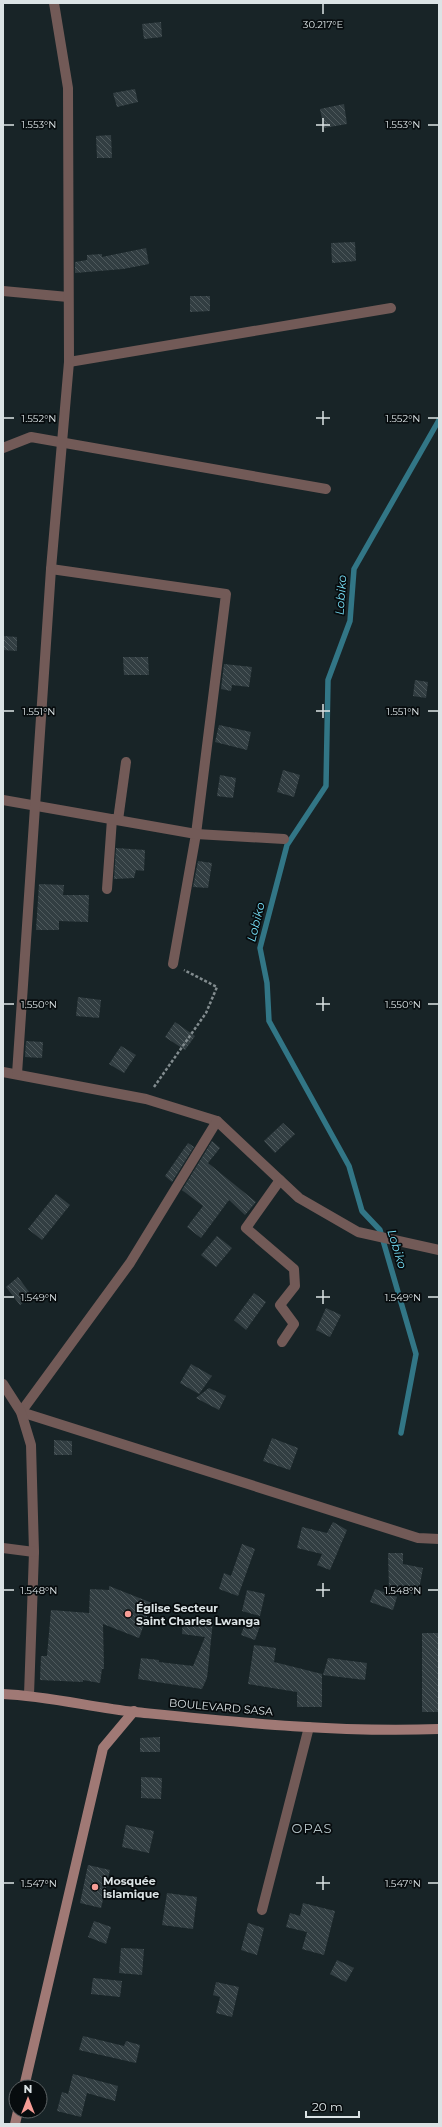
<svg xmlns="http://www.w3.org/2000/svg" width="442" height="2127" font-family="Montserrat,sans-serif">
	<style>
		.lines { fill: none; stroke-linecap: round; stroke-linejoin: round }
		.stream { stroke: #327686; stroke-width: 5.5 }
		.building { fill: url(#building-back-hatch) }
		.path { stroke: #828c8f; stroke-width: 2.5; stroke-dasharray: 3 2; stroke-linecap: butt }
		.lane { stroke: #725a57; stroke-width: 10 }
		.street { stroke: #725a57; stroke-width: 10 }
		.secondary { stroke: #a07975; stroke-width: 10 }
		.ticks { fill: none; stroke: #dbe3e5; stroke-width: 1.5 }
		.poi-dot { fill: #f59c95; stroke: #070c0e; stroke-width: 1.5 }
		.labels { text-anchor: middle; stroke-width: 3.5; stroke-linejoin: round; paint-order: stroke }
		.poi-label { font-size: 11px; font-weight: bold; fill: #dbe3e5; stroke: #070c0e; text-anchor: start }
		.street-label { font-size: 11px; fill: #dbe3e5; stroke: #070c0e }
		.water-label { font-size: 12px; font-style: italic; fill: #76def6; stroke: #070c0e }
		.quarter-label { font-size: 13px; letter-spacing: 1px; fill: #b7c6ca; stroke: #070c0e }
		.ticks-label { font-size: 10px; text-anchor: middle; fill: #dbe3e5; stroke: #070c0e; stroke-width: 3.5; stroke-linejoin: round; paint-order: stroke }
	</style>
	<defs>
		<pattern id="building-back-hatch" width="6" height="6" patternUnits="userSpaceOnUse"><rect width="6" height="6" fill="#323e42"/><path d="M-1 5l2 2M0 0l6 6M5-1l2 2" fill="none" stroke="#4f5a5d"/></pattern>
	</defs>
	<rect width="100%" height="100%" fill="#182427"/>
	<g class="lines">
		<polyline class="stream" points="401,1433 416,1354 380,1230 362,1211 349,1166 269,1021 267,983 260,948 287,845 326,786 328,680 350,621 354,569 439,420"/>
	</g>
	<g class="building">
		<polygon points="161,22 162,37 144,39 142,24"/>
		<polygon points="135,89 138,102 117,107 113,93"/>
		<polygon points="344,104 347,124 324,128 320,109"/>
		<polygon points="111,135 112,158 97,158 96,136"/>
		<polygon points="355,242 356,261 332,263 331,243"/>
		<polygon points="146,248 149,264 123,269 75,273 75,262 87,260 87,255 102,254 102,257"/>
		<polygon points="190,296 210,296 210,311 190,312"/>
		<polygon points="3,636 17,637 17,651 3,650"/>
		<polygon points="123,657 148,657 149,675 124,675"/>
		<polygon points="224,664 252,667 249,687 232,685 231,691 221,689"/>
		<polygon points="415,680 428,682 426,698 413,696"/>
		<polygon points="219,725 251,732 247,750 215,742"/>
		<polygon points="283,770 300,775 294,797 277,792"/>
		<polygon points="220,775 236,778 233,798 217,796"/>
		<polygon points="116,848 145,850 144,871 136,870 134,878 114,879"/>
		<polygon points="198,861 212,863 208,888 193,887"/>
		<polygon points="39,884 64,885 63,895 89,895 88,922 59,921 59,930 36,930"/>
		<polygon points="78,997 101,1000 99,1018 76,1016"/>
		<polygon points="175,1022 195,1036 185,1050 165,1037"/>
		<polygon points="26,1041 43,1042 42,1058 25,1057"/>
		<polygon points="121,1046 136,1055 124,1073 109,1064"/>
		<polygon points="283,1123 295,1134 275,1153 264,1141"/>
		<polygon points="212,1141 220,1148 208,1163 256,1202 245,1215 229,1200 201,1238 187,1227 203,1206 182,1190"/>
		<polygon points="188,1143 194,1147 172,1182 165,1176"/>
		<polygon points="56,1194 70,1205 42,1240 28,1229"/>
		<polygon points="217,1236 232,1248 216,1267 201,1255"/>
		<polygon points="18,1277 32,1296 20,1305 6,1287"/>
		<polygon points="254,1293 266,1302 246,1330 234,1320"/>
		<polygon points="326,1308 341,1315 330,1337 316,1330"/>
		<polygon points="191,1364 212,1376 199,1394 180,1383"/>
		<polygon points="209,1388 226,1396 219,1410 196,1398"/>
		<polygon points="272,1438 298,1448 290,1470 263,1461"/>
		<polygon points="54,1440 72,1441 72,1455 54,1455"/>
		<polygon points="333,1522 347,1530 330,1570 317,1565 322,1554 297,1548 302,1527 327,1533"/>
		<polygon points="242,1544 255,1549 238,1596 219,1589 224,1573 231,1576"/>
		<polygon points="388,1553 403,1553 403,1564 423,1568 418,1595 389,1589"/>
		<polygon points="109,1586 152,1603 139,1638 103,1624 104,1669 102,1669 100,1683 83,1680 83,1682 40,1680 41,1656 47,1656 51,1610 89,1613 90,1589 109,1590"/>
		<polygon points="375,1589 397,1597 393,1610 370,1602"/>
		<polygon points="247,1590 265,1594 260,1616 242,1611"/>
		<polygon points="183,1618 213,1621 207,1678 202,1689 138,1679 141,1658 159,1660 159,1662 193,1666 205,1637 182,1634"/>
		<polygon points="247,1618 261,1623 255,1640 241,1635"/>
		<rect x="422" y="1633" width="17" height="79"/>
		<polygon points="254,1645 276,1648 274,1662 322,1674 322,1707 297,1707 297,1692 248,1684"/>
		<polygon points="328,1658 367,1663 365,1680 323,1675"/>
		<polygon points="160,1737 160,1752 140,1752 140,1738"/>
		<polygon points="141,1777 162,1778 161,1799 141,1798"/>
		<polygon points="126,1825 154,1831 149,1853 122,1847"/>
		<polygon points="88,1865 110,1870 101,1908 80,1903"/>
		<polygon points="167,1893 197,1897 193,1929 162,1925"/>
		<polygon points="303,1903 335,1911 324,1955 302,1949 307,1932 286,1927 290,1913 300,1916"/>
		<polygon points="94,1921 111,1927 106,1944 88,1937"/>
		<polygon points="248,1923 264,1928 257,1955 241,1950"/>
		<polygon points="121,1948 144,1949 142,1975 119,1973"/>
		<polygon points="337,1960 354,1968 346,1982 330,1974"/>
		<polygon points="93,1978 122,1981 120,1997 91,1994"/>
		<polygon points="216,1982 239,1987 232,2017 216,2013 220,1997 213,1995"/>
		<polygon points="83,2036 124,2046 126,2041 140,2045 136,2063 79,2050"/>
		<polygon points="73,2074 118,2086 115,2101 87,2093 81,2117 57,2111 62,2092 68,2094"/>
	</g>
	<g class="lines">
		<polyline class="path" points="154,1087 206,1013 217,987 184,970"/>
		<g class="lane">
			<polyline points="118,820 126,762"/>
			<polyline points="107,889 112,819"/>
			<polyline points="280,1180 246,1228 294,1269 295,1286 280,1305 294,1324 282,1342"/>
			<polyline points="262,1910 309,1727"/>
		</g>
		<g class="street">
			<polyline points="3,291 68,297"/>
			<polyline points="69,362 391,308"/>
			<polyline points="3,448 31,437 326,489"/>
			<polyline points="51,569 226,594 196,834 173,964"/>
			<polyline points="3,800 196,834 284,839"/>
			<polyline points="3,1072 146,1099 217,1121 299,1198 358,1232 439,1250"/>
			<polyline points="17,1074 51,569 69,362 68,88 54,3"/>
			<polyline points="217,1121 130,1263 21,1412 418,1538 439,1539"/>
			<polyline points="3,1384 21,1412 31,1445 34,1552 29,1695"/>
			<polyline points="3,1548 34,1552"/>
		</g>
		<g class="secondary">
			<path d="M3,1694C47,1696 91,1707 135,1712C235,1722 338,1733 439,1729"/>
			<polyline points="24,2087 103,1748 134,1711"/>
			<polyline points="15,2124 18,2111"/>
		</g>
	</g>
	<path class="ticks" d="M323,4V14M323,118V132M4,125H14M316,125H330M428,125H438M323,411V425M4,418H14M316,418H330M428,418H438M323,704V718M4,711H14M316,711H330M428,711H438M323,997V1011M4,1004H14M316,1004H330M428,1004H438M323,1290V1304M4,1297H14M316,1297H330M428,1297H438M323,1583V1597M4,1590H14M316,1590H330M428,1590H438M323,1876V1890M4,1883H14M316,1883H330M428,1883H438"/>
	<g class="poi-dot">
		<circle cx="128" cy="1614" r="4"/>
		<circle cx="95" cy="1887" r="4"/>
	</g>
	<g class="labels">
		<g class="poi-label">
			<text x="136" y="1612">Église Secteur<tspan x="136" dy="13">Saint Charles Lwanga</tspan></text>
			<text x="103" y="1885">Mosquée<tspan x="103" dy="13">islamique</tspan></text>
		</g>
		<g class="street-label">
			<text transform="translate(221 1707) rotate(5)" y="4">BOULEVARD SASA</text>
		</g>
		<g class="water-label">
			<text transform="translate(341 595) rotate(-86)" y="4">Lobiko</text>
			<text transform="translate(256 922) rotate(-76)" y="4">Lobiko</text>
			<text transform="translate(397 1249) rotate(73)" y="4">Lobiko</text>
		</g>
		<g class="quarter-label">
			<text x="312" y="1833">OPAS</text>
		</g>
	</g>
	<g class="ticks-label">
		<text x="323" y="28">30.217°E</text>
		<text x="39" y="128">1.553°N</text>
		<text x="403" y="128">1.553°N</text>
		<text x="39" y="422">1.552°N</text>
		<text x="403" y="422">1.552°N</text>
		<text x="39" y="715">1.551°N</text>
		<text x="403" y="715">1.551°N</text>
		<text x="39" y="1008">1.550°N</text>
		<text x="403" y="1008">1.550°N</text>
		<text x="39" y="1301">1.549°N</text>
		<text x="403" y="1301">1.549°N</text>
		<text x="39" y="1594">1.548°N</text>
		<text x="403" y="1594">1.548°N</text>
		<text x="39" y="1887">1.547°N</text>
		<text x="403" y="1887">1.547°N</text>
	</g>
	<rect width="442" height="2127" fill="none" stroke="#dbe3e5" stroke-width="8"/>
	<g transform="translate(28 2099)"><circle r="19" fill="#070c0e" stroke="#5c6264"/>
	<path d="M0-3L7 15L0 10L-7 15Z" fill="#f59c95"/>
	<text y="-6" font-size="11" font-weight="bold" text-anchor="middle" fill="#dbe3e5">N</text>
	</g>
	<path d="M306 2111v6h53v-6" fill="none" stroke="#dbe3e5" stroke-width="2"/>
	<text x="312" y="2111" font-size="12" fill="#dbe3e5" stroke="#070c0e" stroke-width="3" paint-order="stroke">20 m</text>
</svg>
